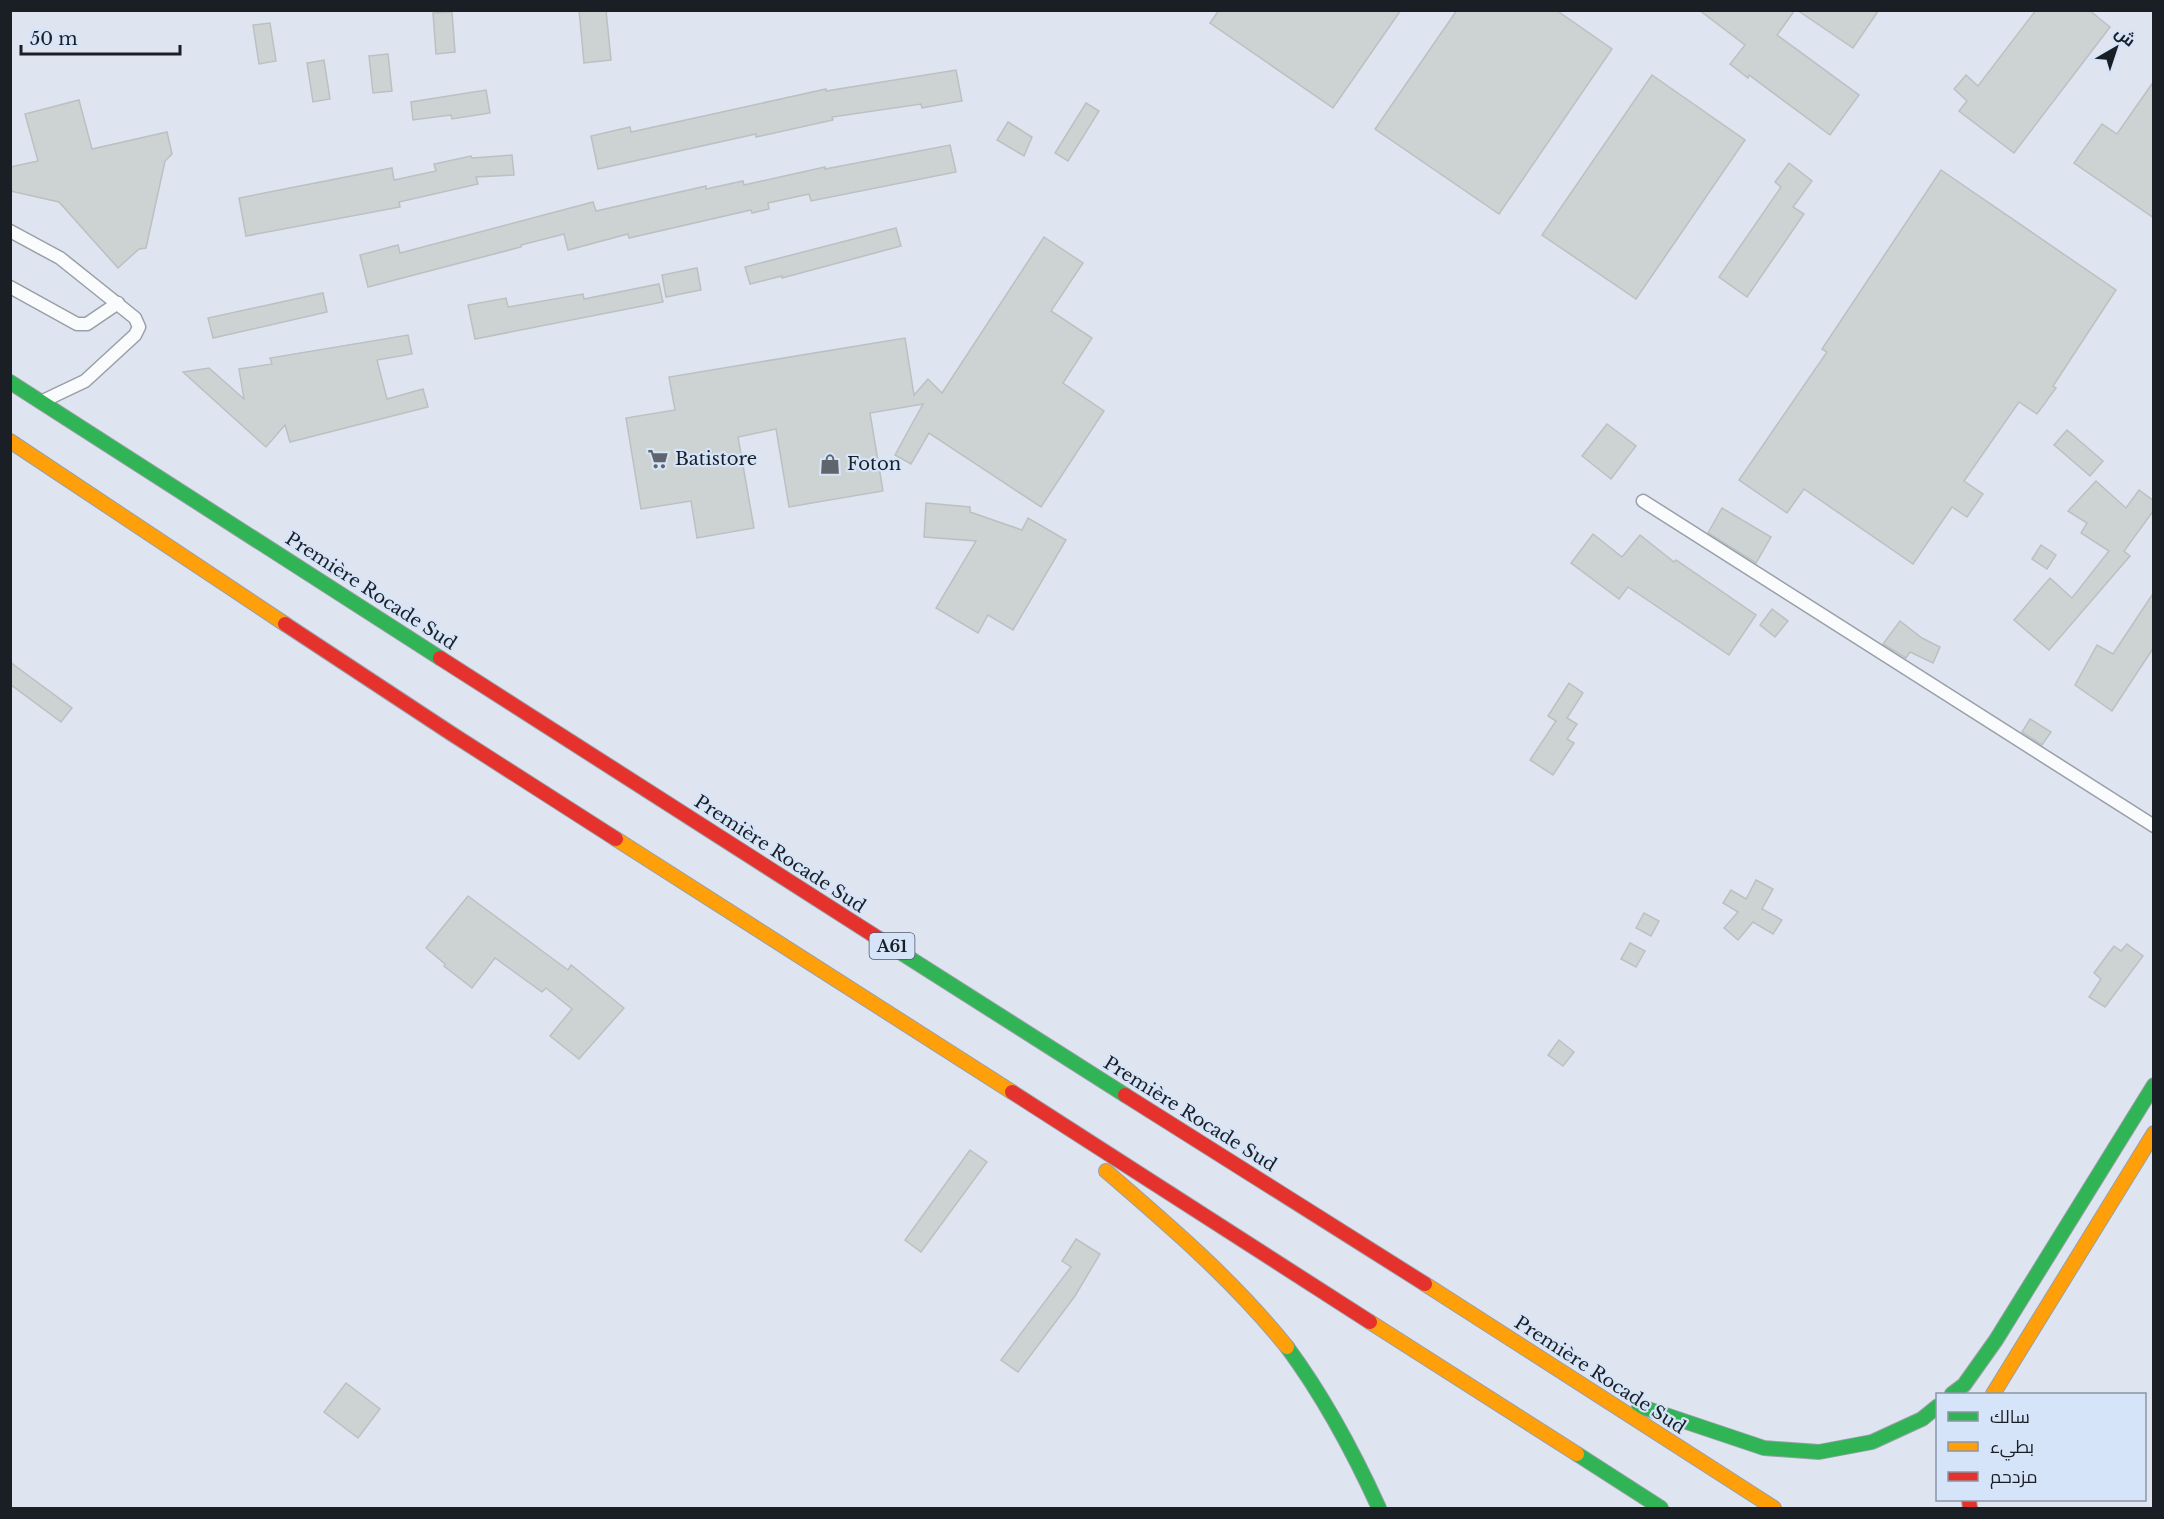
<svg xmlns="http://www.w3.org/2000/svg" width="2164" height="1519" font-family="'Libre Baskerville',Cairo,serif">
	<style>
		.building { fill: #cdd2d3; stroke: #bbc0c1; stroke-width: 1.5 }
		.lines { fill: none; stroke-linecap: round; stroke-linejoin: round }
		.lane-casing { stroke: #999fa7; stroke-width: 15 }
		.fast-casing { stroke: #999fa7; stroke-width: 16 }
		.slow-casing { stroke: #999fa7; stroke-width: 16 }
		.jam-casing { stroke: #999fa7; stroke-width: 16 }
		.lane { stroke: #fafbfd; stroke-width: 12 }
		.fast { stroke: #30b455; stroke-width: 14 }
		.slow { stroke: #ff9f0a; stroke-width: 14 }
		.jam { stroke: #e5322d; stroke-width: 14 }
		.labels { text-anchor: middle; stroke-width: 4.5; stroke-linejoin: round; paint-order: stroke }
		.shield { fill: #d6e4f9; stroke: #525a65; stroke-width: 1.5 }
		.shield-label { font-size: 16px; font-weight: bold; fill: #1a1f26 }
		.poi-label { font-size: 18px; fill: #1a1f26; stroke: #d6e4f9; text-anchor: start }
		.street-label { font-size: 18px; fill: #1a1f26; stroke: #d6e4f9 }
	</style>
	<rect width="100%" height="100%" fill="#dee5f1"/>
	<g class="building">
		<polygon points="579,10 606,10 611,60 584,63"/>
		<polygon points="1219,10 1401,10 1333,108 1210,23"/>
		<polygon points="1457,10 1556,10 1612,49 1499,214 1375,129"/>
		<polygon points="1699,10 1795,10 1777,35 1859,95 1830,135 1749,75 1748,78 1730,64 1745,45"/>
		<polygon points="1797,10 1879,10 1853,48"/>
		<polygon points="2036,10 2089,10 2110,27 2014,153 1959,111 1967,101 1954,89 1966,75 1978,86"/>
		<polygon points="452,12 455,52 436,54 433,13"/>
		<polygon points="270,23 276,61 259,64 253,25"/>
		<polygon points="388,54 392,91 373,93 369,56"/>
		<polygon points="324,60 330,99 313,102 307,63"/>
		<polygon points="956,70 962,101 922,108 921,104 832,117 833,120 756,137 756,134 598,169 591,136 630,127 631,132 826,89 826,91"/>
		<polygon points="1652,75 1745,140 1636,299 1542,235"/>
		<polygon points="2154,81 2154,218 2074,163 2102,124 2117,134"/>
		<polygon points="486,90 490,113 452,119 451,115 413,120 411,102"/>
		<polygon points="79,100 92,149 167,132 172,154 165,161 146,248 139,249 118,268 59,202 10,191 10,167 38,161 25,114"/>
		<polygon points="1086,103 1099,111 1068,161 1055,153"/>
		<polygon points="1008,122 1032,137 1024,156 997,140"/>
		<polygon points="950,145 956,172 811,201 809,194 768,203 769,209 752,213 751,210 629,238 628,234 568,250 564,234 521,245 521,247 368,287 360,255 398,245 400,253 593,202 596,211 706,186 706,189 743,181 744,185 825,167 825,169"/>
		<polygon points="512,155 514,175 476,177 478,184 399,202 400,207 246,236 239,198 392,168 394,180 436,171 434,164 471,156 472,158"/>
		<polygon points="1789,163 1812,181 1793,207 1804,214 1747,297 1719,277 1781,187 1775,182"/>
		<polygon points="1941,170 2116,290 2053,386 2056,388 2037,414 2019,402 1964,481 1983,494 1967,517 1952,507 1913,564 1804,489 1787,513 1739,480 1827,352 1822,349"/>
		<polygon points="896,228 901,246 782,278 782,276 750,284 745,267"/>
		<polygon points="1044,237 1083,263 1051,311 1092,338 1063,383 1104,411 1041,507 929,433 911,464 895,455 923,404 870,413 883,491 789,507 776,429 738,437 754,528 697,538 691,501 641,509 626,418 675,410 669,377 905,338 914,395 928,379 942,393"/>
		<polygon points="697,268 701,290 666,297 662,275"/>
		<polygon points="659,284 663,302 475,339 468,305 506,298 508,307 583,294 584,299"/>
		<polygon points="323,293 327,312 213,338 208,318"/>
		<polygon points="408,335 412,354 377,360 387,399 423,389 428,407 290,442 285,425 266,447 183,372 209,368 244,399 239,369 272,364 270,358"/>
		<polygon points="1607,424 1636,446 1611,479 1582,456"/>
		<polygon points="2067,430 2103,461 2090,476 2054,445"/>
		<polygon points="2096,481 2126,508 2139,490 2154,501 2154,510 2124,551 2130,556 2049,650 2014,620 2050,578 2072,598 2109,551 2081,533 2087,523 2068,511"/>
		<polygon points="926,503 970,507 970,512 1022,530 1028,518 1066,540 1013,630 988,615 978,633 936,608 976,541 924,537"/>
		<polygon points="1722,508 1771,537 1756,563 1708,533"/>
		<polygon points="1593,534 1622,557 1640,535 1674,562 1676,560 1756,615 1729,655 1628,587 1619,599 1571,563"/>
		<polygon points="2041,545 2056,555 2047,569 2032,559"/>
		<polygon points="2154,592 2154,647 2112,711 2075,685 2097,645 2113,654"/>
		<polygon points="1772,609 1788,621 1775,637 1760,625"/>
		<polygon points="1900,621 1922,638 1940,647 1933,663 1910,652 1906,658 1883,644"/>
		<polygon points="10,662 72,708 61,722 10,684"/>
		<polygon points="1569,683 1583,693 1567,718 1577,724 1567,739 1574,743 1553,775 1530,760 1556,721 1548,716"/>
		<polygon points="2030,719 2051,732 2042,745 2022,732"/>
		<polygon points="1756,880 1773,889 1762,909 1782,920 1773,934 1753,922 1738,940 1724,928 1738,912 1723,903 1731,890 1746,899"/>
		<polygon points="468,896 568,970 571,965 624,1008 579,1059 550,1036 572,1009 546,988 542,992 495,958 472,988 444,966 445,964 426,948"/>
		<polygon points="1644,913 1659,921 1651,936 1636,928"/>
		<polygon points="1630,943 1645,951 1636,967 1621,959"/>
		<polygon points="2127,944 2143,956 2105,1007 2089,997 2101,979 2094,973 2114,946 2121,951"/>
		<polygon points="1559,1040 1574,1052 1563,1066 1548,1055"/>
		<polygon points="970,1150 987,1162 921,1252 905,1240"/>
		<polygon points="1076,1239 1100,1254 1075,1296 1018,1372 1001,1360 1071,1267 1062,1261"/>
		<polygon points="346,1383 380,1409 358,1438 324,1412"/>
	</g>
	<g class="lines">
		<g class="lane-casing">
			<g id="lane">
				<polyline points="10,231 60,258 135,318 139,327 135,335 85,381 45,400"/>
				<polyline points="10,287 77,324 87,324 118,303"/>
				<polyline points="1643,501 2154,826"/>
			</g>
		</g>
		<g class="fast-casing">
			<g id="fast">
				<polyline points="10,382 440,658"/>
				<polyline points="881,940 1125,1095"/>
				<path d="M1287,1347C1324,1397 1353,1451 1379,1508"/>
				<polyline points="1952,1394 1964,1385 1996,1340 2154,1085"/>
				<polyline points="1639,1406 1764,1448 1819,1452 1872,1442 1922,1419 1938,1406"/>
				<polyline points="1577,1454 1661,1508"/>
			</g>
		</g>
		<g class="slow-casing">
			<g id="slow">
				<polyline points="10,441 285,624"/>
				<polyline points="616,839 1012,1092"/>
				<path d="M1106,1171C1170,1226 1234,1281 1287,1347"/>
				<polyline points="1425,1284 1774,1508"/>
				<polyline points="1370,1322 1577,1454"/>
				<polyline points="1993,1394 2154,1133"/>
			</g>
		</g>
		<g class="jam-casing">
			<g id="jam">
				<polyline points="285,624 452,734 616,839"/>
				<polyline points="440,658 881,940"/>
				<polyline points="1012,1092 1370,1322"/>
				<polyline points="1125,1095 1425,1284"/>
				<polyline points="1969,1500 1970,1508"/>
			</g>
		</g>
		<use href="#lane" class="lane"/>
		<use href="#fast" class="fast"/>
		<use href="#slow" class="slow"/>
		<use href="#jam" class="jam"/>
	</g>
	<defs>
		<g id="supermarket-bare" transform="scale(1.62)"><path d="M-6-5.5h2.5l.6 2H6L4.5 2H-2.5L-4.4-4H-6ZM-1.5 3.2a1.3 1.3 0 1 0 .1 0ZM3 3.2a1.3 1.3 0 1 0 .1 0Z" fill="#5f646d" stroke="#d6e4f9" stroke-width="2.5" paint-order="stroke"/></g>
		<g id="shop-bare" transform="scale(1.62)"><path d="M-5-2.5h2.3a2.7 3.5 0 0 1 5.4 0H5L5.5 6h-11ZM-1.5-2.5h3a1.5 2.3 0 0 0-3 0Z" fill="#5f646d" stroke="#d6e4f9" stroke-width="2.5" paint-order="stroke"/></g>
	</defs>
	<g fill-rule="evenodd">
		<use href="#supermarket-bare" x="658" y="459"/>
		<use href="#shop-bare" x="830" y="464"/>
	</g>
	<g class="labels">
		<rect class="shield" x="869.5" y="933" width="45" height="26" rx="4.5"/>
		<g class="shield-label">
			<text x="892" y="952">A61</text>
		</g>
		<g class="poi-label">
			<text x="675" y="465">Batistore</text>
			<text x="847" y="470">Foton</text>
		</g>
		<g class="street-label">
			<text transform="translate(371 591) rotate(33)" y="6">Première Rocade Sud</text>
			<text transform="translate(780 854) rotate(33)" y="6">Première Rocade Sud</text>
			<text transform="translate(1190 1114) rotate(32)" y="6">Première Rocade Sud</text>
			<text transform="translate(1600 1375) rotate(33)" y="6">Première Rocade Sud</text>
		</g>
	</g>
	<rect width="2164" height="1519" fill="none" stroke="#1a1f26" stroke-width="24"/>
	<rect x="1936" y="1393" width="210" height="108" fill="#d6e4f9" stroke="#8b95a5" stroke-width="1.5"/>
	<rect x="1948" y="1412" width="30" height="9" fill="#30b455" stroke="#8b95a5" stroke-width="1.5"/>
	<text x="1990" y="1423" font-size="18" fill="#1a1f26">سالك</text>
	<rect x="1948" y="1442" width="30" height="9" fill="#ff9f0a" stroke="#8b95a5" stroke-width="1.5"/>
	<text x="1990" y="1453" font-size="18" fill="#1a1f26">بطيء</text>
	<rect x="1948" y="1472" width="30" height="9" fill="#e5322d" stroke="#8b95a5" stroke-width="1.5"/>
	<text x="1990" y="1483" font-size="18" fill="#1a1f26">مزدحم</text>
	<g transform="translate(2116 48) rotate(39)" stroke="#d6e4f9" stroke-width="4.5" paint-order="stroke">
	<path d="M0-4.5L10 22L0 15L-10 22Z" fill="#1a1f26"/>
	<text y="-9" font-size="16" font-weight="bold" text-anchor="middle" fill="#1a1f26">ش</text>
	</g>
	<path d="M21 45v9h159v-9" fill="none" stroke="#1a1f26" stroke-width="3"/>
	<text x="30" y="45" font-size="18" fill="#1a1f26" stroke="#d6e4f9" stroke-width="4.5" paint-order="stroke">50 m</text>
</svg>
